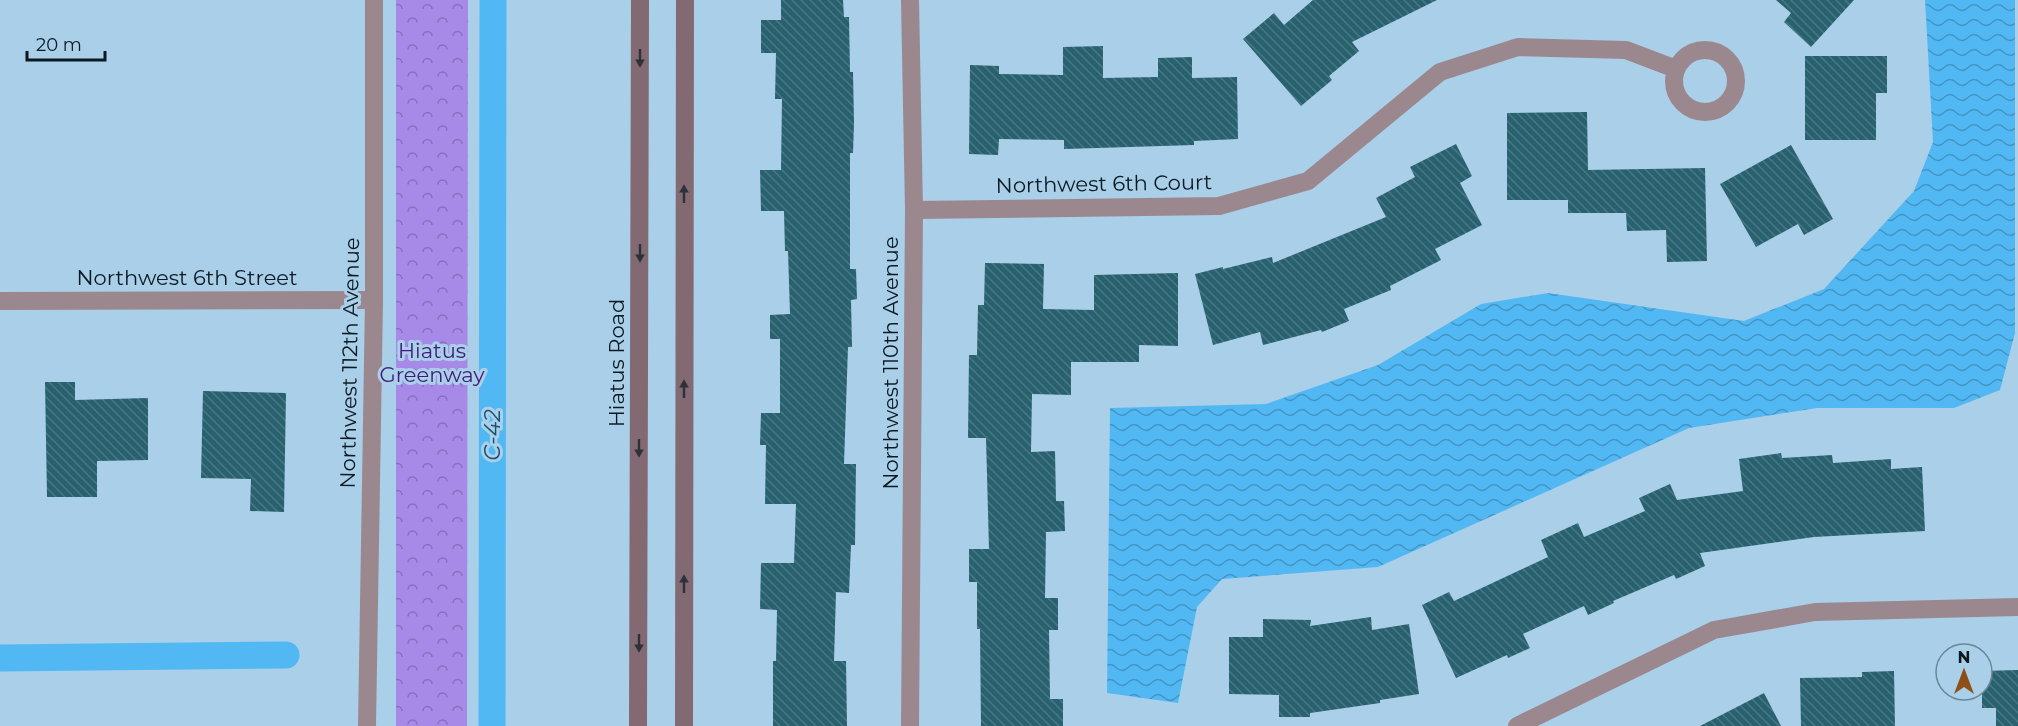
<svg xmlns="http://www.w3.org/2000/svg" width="2018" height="726" font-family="Montserrat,sans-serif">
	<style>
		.park { fill: url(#park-crowns) }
		.water { fill: url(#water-waves) }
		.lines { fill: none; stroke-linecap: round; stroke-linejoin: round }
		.canal { stroke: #52b8f3; stroke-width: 27 }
		.building { fill: url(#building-back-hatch) }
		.street { stroke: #9b888e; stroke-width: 18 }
		.secondary { stroke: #836971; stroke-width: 18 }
		.oneway { fill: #2f313a }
		.labels { text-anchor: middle; stroke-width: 6; stroke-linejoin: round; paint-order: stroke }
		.street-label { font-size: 21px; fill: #0b1922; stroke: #aacfe8 }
		.park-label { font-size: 21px; fill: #431a7a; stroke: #aacfe8 }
		.water-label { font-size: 22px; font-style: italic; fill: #1a506f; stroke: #aacfe8 }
	</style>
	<defs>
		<pattern id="park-crowns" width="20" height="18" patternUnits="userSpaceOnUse" patternTransform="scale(1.5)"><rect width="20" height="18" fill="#a789e8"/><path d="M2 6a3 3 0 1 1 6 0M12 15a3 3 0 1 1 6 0" fill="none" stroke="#866fbc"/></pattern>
		<pattern id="water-waves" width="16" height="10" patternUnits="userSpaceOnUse" patternTransform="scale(1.5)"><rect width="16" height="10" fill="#52b8f3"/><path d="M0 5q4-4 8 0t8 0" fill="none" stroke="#4295c4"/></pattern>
		<pattern id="building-back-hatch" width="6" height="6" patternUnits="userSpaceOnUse" patternTransform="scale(1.5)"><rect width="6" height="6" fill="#28616f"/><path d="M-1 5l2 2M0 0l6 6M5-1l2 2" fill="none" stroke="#4c7782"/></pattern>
	</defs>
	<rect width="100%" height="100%" fill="#aacfe8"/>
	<polygon class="park" points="396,0 468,0 467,726 396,726"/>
	<polygon class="water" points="1925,0 2015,0 2015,333 2000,390 1954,408 1817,408 1689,428 1378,567 1222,579 1197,607 1178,703 1107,693 1110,408 1266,404 1378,365 1481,304 1548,293 1744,321 1824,289 1914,191 1933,142"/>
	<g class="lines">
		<g class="canal">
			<polyline points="0,658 286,655"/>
			<polyline points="492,726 493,0"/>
		</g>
	</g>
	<g class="building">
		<polygon points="781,0 843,0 844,17 849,17 850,72 853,72 854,123 853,153 850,153 850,269 856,269 857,299 851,300 852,347 848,347 844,464 856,464 855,545 851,545 849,593 836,592 834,661 846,661 847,726 773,726 773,661 776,661 777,610 760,609 761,563 794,563 796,504 765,504 766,445 760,445 761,413 780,413 780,339 770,339 770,315 790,314 788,251 785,251 784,211 761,211 760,170 781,170 782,99 775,99 776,53 761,53 761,20 781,20"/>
		<polygon points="1313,0 1437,0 1352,42 1359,51 1329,76 1332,80 1301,106 1243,39 1274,13 1284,25"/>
		<polygon points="1776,0 1854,0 1811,47 1784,22 1791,13"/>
		<polygon points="1103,46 1103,78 1158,77 1158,58 1192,57 1192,78 1237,77 1238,139 1194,141 1194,145 1064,149 1064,140 999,139 998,155 969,154 970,65 999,66 999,74 1063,75 1063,47"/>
		<polygon points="1805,56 1887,56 1887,93 1876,93 1876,140 1805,140"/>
		<polygon points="1587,112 1588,170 1705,168 1707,261 1667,262 1666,230 1627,231 1626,213 1568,213 1568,200 1507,200 1507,113"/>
		<polygon points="1456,144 1472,176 1460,183 1482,225 1435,249 1441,260 1390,286 1391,290 1344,309 1349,321 1322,332 1321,330 1263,345 1260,332 1213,345 1195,274 1223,267 1223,269 1272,257 1273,263 1386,217 1376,198 1415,177 1410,167"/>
		<polygon points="1791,145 1833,219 1804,235 1798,224 1756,247 1720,184"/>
		<polygon points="985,263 1044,264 1043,309 1094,310 1094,275 1178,273 1178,346 1139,345 1139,362 1071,362 1071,395 1032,394 1031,452 1055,451 1056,501 1064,501 1065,531 1046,532 1045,598 1058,598 1058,630 1049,630 1050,699 1063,699 1063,726 981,726 980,629 977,629 977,582 969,582 969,549 989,549 986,438 968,438 969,355 977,355 978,305 984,305"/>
		<polygon points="45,382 75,382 75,400 148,398 148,460 97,461 97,497 47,497"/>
		<polygon points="203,391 286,393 284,512 250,511 251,479 201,478"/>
		<polygon points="1781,453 1782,458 1832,455 1833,463 1891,459 1891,469 1922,467 1925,531 1814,537 1700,553 1705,566 1676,579 1674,575 1613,601 1614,603 1588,615 1584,606 1523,634 1530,648 1508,658 1507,655 1456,678 1422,605 1449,592 1454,601 1548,557 1541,540 1578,523 1584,537 1645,511 1639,498 1670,484 1677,500 1743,491 1739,459"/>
		<polygon points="1371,617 1372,630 1409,624 1419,694 1380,700 1380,703 1310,713 1310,717 1279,717 1279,695 1229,694 1229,637 1263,637 1263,619 1311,620 1310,626"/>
		<polygon points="2018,670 2018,726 1996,726 1996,708 1982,708 1982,671"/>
		<polygon points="1894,671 1895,726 1801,726 1800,678 1862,677 1862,672"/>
		<polygon points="1764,693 1781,726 1700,726"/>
	</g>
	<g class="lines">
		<g class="street">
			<polyline points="910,0 914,210 910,726"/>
			<circle cx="1705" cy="81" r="31"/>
			<polyline points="914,210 1219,206 1308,181 1440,72 1518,47 1626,50 1676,69"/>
			<polyline points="0,301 374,300"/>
			<polyline points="367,726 374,300 374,0"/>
			<polyline points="1517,726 1714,630 1815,612 2018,607"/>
		</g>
		<g class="secondary">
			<polyline points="638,726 640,0"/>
			<polyline points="684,726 685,0"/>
		</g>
	</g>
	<defs><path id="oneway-solid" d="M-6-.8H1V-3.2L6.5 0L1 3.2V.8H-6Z" transform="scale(1.5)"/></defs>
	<g class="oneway">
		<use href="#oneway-solid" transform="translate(640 58) rotate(90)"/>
		<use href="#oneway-solid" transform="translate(684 194) rotate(-90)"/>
		<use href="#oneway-solid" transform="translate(640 253) rotate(90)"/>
		<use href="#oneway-solid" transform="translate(684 389) rotate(-90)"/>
		<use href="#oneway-solid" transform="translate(639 448) rotate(90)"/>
		<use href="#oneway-solid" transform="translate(684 584) rotate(-90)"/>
		<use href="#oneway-solid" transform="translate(639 643) rotate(90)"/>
	</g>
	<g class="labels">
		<g class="street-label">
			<text transform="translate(1104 184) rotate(-1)" y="7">Northwest 6th Court</text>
			<text x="187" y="285">Northwest 6th Street</text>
			<text transform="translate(350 363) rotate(-89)" y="7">Northwest 112th Avenue</text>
			<text transform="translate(617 363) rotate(-90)" y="7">Hiatus Road</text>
			<text transform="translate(891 363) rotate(-90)" y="7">Northwest 110th Avenue</text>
		</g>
		<g class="park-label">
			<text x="432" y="358">Hiatus<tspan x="432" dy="24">Greenway</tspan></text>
		</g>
		<g class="water-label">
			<text transform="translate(492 435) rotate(-90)" y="8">C-42</text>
		</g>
	</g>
	<g transform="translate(1964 672)"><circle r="28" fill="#aacfe8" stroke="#6a8699" stroke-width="1.5"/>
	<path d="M0-4.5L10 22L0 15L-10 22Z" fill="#8e4f16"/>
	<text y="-9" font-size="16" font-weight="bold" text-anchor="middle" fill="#0b1922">N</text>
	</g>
	<path d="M27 51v9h78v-9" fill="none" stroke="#0b1922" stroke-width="3"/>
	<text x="36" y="51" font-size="18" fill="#0b1922" stroke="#aacfe8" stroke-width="4.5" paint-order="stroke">20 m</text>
</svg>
